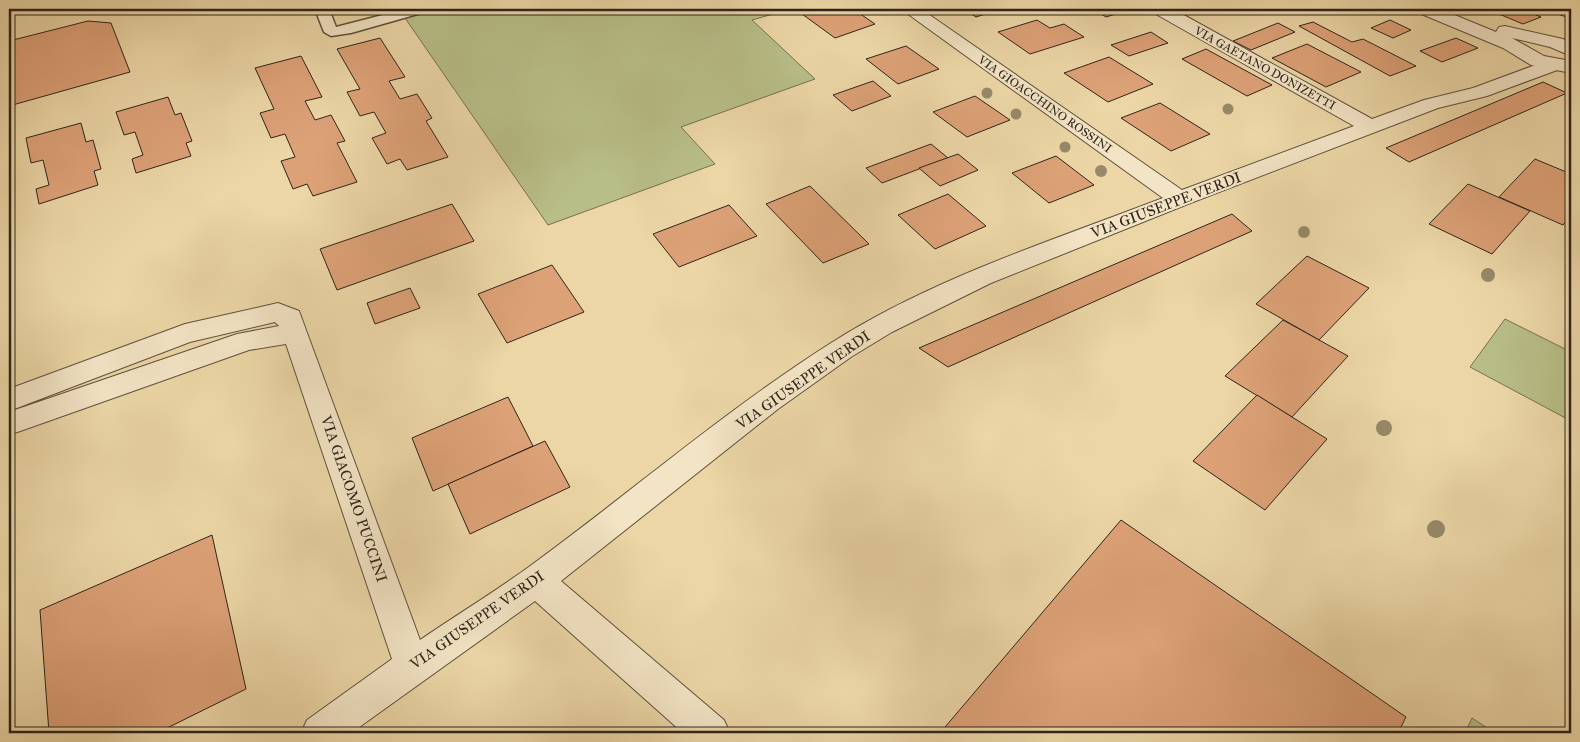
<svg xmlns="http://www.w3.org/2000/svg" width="1580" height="742" font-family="'IM FELL Great Primer',serif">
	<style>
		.green { fill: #b8be87; stroke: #747152 }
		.building { fill: #dda177; stroke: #2f241c }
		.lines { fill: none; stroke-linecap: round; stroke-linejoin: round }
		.service-casing { stroke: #5e503e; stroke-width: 3 }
		.minor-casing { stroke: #5e503e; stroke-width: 2 }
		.tertiary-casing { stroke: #5e503e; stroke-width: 2 }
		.service { fill: #f3e4c5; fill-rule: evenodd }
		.minor { fill: #f3e4c5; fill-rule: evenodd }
		.tertiary { fill: #f3e4c5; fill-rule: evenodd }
		.tree { fill: #978969 }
		.labels { text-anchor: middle; stroke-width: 4; stroke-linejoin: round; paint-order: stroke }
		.far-street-label { font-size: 12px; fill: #2f241c; stroke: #f3e4c5 }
		.street-label { font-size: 15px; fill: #2f241c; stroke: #f3e4c5 }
	</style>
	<rect width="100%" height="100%" fill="#ecd6a6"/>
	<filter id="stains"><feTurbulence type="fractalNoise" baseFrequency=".004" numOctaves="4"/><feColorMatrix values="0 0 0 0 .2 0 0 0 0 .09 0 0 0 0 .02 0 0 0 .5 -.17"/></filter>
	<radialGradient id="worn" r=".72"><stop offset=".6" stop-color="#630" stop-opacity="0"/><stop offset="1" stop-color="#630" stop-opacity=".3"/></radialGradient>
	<g class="green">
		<polygon points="438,9 791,9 752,20 815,79 681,127 715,164 548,225 405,18"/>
		<polygon points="1505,319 1571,352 1571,421 1470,367"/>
		<polygon points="1472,718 1495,733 1465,733"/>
	</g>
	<g class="building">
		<polygon points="818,9 853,9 875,24 835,38 802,14"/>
		<polygon points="963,9 1001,9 976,17"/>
		<polygon points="1093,9 1132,9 1106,17"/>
		<polygon points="1487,9 1522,9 1541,17 1523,24"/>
		<polygon points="1037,20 1050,28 1064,24 1084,37 1030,54 998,32"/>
		<polygon points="1390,20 1411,30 1393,38 1371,28"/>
		<polygon points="88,21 111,23 130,72 9,106 9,41"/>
		<polygon points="1313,22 1352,42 1363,39 1416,66 1390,76 1299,26"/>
		<polygon points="1278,23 1295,32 1251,50 1233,41"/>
		<polygon points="1151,32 1168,43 1129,56 1111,45"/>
		<polygon points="380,38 405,77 389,81 400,99 417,94 432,118 426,121 448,157 407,170 400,159 387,164 372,138 386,133 374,112 360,116 347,92 360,89 337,49"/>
		<polygon points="1456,38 1478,48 1442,62 1420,51"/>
		<polygon points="1307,44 1361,72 1326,87 1272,58"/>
		<polygon points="906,46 939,69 898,84 866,59"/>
		<polygon points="1206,49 1272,85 1247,96 1182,59"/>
		<polygon points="301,56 322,97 305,101 315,120 331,115 345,141 337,143 357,182 313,196 307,184 293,189 281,161 295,157 285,134 271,138 260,113 274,109 255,68"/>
		<polygon points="1109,57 1153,84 1108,102 1064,73"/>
		<polygon points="873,81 891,96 852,111 833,95"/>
		<polygon points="1543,82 1567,93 1409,162 1386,148"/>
		<polygon points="975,96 1010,120 967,137 933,112"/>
		<polygon points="168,97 175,115 181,113 192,141 186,143 191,156 136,173 132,159 143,155 135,132 124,135 116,112"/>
		<polygon points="1160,103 1210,134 1171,151 1121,118"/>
		<polygon points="81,123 86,142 93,140 101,169 94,171 98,185 39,204 36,189 49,185 43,160 31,163 26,138"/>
		<polygon points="931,144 948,158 882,183 866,168"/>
		<polygon points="958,154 978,170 940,186 919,168"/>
		<polygon points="1056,156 1094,185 1049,203 1012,173"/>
		<polygon points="1535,159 1571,174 1571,215 1563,225 1499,197"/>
		<polygon points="1468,184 1530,211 1492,254 1429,224"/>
		<polygon points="810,186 869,244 823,263 766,204"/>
		<polygon points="948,194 986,226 935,249 898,215"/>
		<polygon points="452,204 474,241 337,290 320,249"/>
		<polygon points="729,205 757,236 679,267 653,234"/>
		<polygon points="1232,214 1252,231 948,367 919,348"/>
		<polygon points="1307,256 1369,288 1319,340 1256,304"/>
		<polygon points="552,265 584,312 507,343 478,294"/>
		<polygon points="410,288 420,308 375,324 367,303"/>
		<polygon points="1283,320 1348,356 1292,417 1225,376"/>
		<polygon points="1257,395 1327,439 1265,510 1193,461"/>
		<polygon points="508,397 533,446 433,491 412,438"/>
		<polygon points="545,441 570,487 470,534 448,484"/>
		<polygon points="1121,520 1406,717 1398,733 940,733"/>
		<polygon points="212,535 246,689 157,733 49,733 40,610"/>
	</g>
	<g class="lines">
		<g class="service-casing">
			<polygon id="service" points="315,9 329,9 336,27 406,9 427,9 425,12 351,33 331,36 324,32"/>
		</g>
		<g class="minor-casing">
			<g id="minor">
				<path d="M901,9H921L1182,190L1354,126L1154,13L1151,9H1173L1372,119L1424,100L1473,88L1546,61H1560L1563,65L1560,69L1487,96L1438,108L1188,204L991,283L892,332L851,357L778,409L561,581L724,720L730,733H683L535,601L351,733H301L307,720L392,659L286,344L249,350L9,435V412L237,334L279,326L275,322L190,342L9,411V389L185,324L278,303L299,311L420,640C455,616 491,594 526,569C628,495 724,411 831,343C933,278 1051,241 1163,198Z"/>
				<polygon points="1553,9 1571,9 1571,18 1556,13"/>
			</g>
		</g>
		<g class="tertiary-casing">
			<polygon id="tertiary" points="1416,9 1440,9 1496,32 1499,27 1505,26 1563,39 1571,43 1571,56 1550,47 1512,38 1544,56 1571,61 1571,73 1531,65 1503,48 1419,13"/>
		</g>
		<use href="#service" class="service"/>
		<use href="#minor" class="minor"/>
		<use href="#tertiary" class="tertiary"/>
	</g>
	<g class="tree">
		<circle cx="987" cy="93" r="5.5"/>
		<circle cx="1228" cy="109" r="5.5"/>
		<circle cx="1016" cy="114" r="5.5"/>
		<circle cx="1065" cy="147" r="5.5"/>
		<circle cx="1101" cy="171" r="6"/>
		<circle cx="1304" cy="232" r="6"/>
		<circle cx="1488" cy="275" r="7"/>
		<circle cx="1384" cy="428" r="8"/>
		<circle cx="1436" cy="529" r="9"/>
	</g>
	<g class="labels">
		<g class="far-street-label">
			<text transform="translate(1265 68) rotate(29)" y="4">VIA GAETANO DONIZETTI</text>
			<text transform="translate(1045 104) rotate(35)" y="4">VIA GIOACCHINO ROSSINI</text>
		</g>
		<g class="street-label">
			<text transform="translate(1166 205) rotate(-21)" y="5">VIA GIUSEPPE VERDI</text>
			<text transform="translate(803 380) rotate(-35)" y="5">VIA GIUSEPPE VERDI</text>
			<text transform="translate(354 499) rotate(71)" y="5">VIA GIACOMO PUCCINI</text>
			<text transform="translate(477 620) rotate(-35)" y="5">VIA GIUSEPPE VERDI</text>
		</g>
	</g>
	<rect width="1580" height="742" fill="none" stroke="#ecd6a6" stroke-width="30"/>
	<rect x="10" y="10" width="1560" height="722" fill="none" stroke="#2f241c" stroke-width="2.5"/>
	<rect x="15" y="15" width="1550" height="712" fill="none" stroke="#2f241c"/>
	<rect width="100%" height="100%" filter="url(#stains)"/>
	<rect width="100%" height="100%" fill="url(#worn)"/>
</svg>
